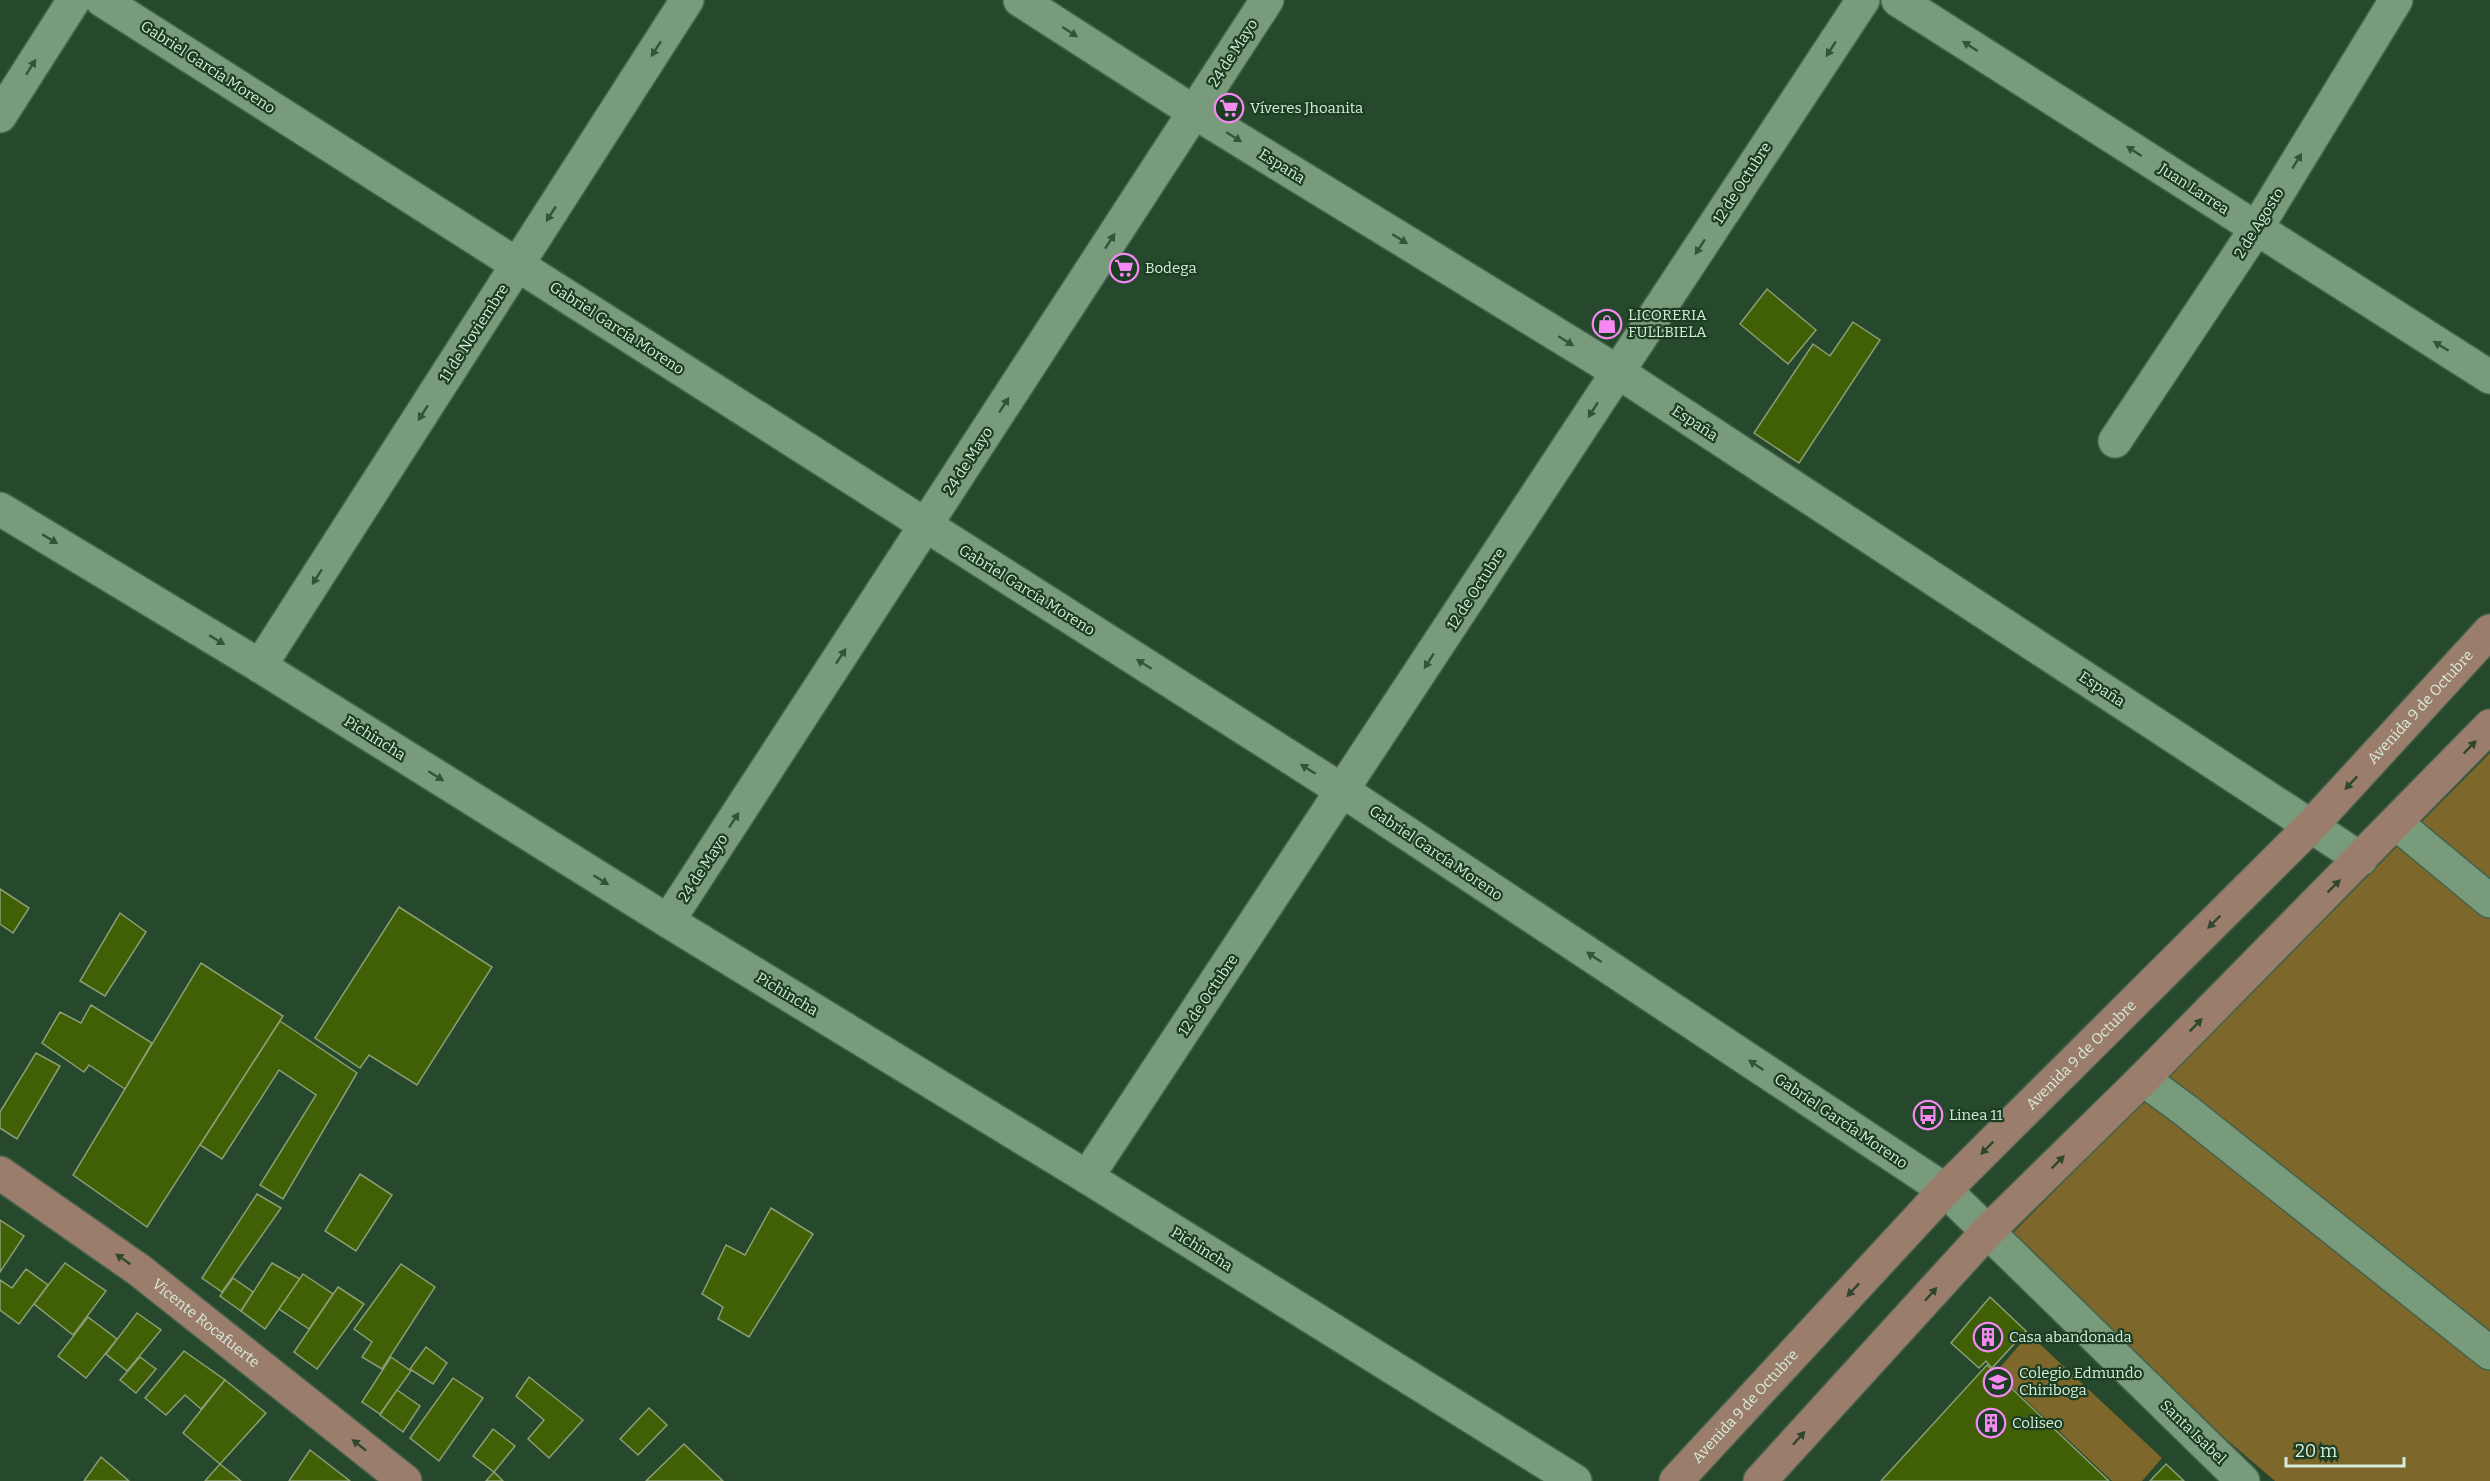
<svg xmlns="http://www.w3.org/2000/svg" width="2490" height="1481" font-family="Bitter,serif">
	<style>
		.green { fill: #7d672b }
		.building { fill: #415f04; stroke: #8b9e75; stroke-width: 1.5 }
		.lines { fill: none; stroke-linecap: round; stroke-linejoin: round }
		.minor-casing { stroke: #44624b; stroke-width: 36 }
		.major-casing { stroke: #44624b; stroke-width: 36 }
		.minor { stroke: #779b7b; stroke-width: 33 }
		.major { stroke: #9b7d6b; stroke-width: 33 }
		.oneway { fill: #325438 }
		.oneway2 { fill: #2e472d }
		.labels { text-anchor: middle; stroke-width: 4.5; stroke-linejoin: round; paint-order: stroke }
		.street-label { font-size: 15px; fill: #d8ecda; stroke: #1b3d22 }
		.poi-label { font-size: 15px; fill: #d8ecda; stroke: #1b3d22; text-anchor: start }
	</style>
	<rect width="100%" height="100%" fill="#26482c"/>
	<g class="green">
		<polygon points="2490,753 2490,1481 2275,1481 2000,1246"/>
		<polygon points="2029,1334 2162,1458 2142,1481 2112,1481 1996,1372"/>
	</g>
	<g class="building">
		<polygon points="1767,289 1816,330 1788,364 1740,324"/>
		<polygon points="1853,322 1880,340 1799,463 1754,433 1813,344 1830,356"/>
		<polygon points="0,889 29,908 13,933 0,924"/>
		<polygon points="399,907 492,967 417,1085 369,1055 360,1068 315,1038"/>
		<polygon points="120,913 146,932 105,996 80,981"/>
		<polygon points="201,963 283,1016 147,1227 73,1175"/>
		<polygon points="91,1005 152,1043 125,1089 89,1065 84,1072 42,1043 60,1012 81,1023"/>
		<polygon points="280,1021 357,1073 283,1199 260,1185 316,1095 279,1070 222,1159 200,1145"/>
		<polygon points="36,1053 60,1066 17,1139 0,1128 0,1112"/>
		<polygon points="360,1174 392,1195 356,1251 325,1231"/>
		<polygon points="257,1194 281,1208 222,1292 202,1278"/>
		<polygon points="771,1208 813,1234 749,1337 718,1319 723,1307 702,1294 726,1245 745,1255"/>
		<polygon points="0,1220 24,1236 0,1272"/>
		<polygon points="65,1263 106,1291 73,1335 34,1304"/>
		<polygon points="272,1263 300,1279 265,1329 241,1311"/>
		<polygon points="401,1264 435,1287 382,1369 362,1357 372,1342 354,1329"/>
		<polygon points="26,1269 48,1285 19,1324 0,1310 0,1280 12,1288"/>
		<polygon points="303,1274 333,1294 309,1329 279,1309"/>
		<polygon points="233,1278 253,1292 241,1311 220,1296"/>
		<polygon points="338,1287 364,1304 317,1369 294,1352"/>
		<polygon points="1990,1297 2026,1331 1992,1368 1986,1361 1979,1368 1951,1343"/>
		<polygon points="137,1313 161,1330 127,1371 106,1354"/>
		<polygon points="88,1317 117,1339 86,1378 58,1356"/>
		<polygon points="426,1347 447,1363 433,1384 410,1369"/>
		<polygon points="184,1351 225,1380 201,1409 185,1395 166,1415 145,1398"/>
		<polygon points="140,1357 156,1369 136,1393 120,1380"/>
		<polygon points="391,1357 411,1371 380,1414 362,1402"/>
		<polygon points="1987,1365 2109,1481 1881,1481"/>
		<polygon points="529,1377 583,1420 549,1458 528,1439 544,1420 516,1396"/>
		<polygon points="453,1378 483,1398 439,1461 410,1438"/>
		<polygon points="225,1380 266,1413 220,1464 183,1433"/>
		<polygon points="397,1390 420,1406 403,1432 380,1415"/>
		<polygon points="649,1408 667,1425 638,1455 620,1439"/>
		<polygon points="493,1429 515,1446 494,1472 473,1456"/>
		<polygon points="684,1444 723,1481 646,1481"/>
		<polygon points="310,1450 350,1481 289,1481"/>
		<polygon points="101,1457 129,1481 84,1481"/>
		<polygon points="220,1464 241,1481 205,1481"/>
		<polygon points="2166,1464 2184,1481 2150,1481"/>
		<polygon points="494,1472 503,1481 486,1481"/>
	</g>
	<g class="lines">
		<g class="minor-casing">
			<g id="minor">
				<polyline points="102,0 1343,791 1945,1190 2243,1481"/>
				<polyline points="1020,0 1194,112 1618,372 2361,859"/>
				<polyline points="1898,0 2490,377"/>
				<polyline points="0,116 74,0"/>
				<polyline points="2115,441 2256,229 2396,0"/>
				<polyline points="0,509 260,666 668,921 1087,1177 1575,1481"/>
				<polyline points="260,666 687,0"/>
				<polyline points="2396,823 2490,901"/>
				<polyline points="668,921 1267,0"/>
				<polyline points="2143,1079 2185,1110 2490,1353"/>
				<polyline points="1087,1177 1863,0"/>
			</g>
		</g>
		<g class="major-casing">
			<g id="major">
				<path id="s1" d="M0,1173L139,1270L405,1481"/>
				<path id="s2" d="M1676,1481L1945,1190L2311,826L2490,631"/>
				<polyline points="1760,1481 1986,1233 2143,1079 2490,726"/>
			</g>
		</g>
		<use href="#minor" class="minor"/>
		<use href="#major" class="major"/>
	</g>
	<defs><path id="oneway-solid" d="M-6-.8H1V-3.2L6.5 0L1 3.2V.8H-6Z" transform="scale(1.5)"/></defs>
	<g class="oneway">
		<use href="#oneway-solid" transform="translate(1070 32) rotate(33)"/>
		<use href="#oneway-solid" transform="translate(1970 46) rotate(-147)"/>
		<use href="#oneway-solid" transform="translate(656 49) rotate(123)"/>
		<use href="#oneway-solid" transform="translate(1831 49) rotate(123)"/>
		<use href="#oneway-solid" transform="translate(31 67) rotate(-58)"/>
		<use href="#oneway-solid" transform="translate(1234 137) rotate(32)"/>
		<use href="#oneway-solid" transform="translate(2134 151) rotate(-147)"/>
		<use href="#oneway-solid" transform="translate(2297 161) rotate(-59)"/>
		<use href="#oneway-solid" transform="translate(551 214) rotate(123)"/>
		<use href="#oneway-solid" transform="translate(1400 239) rotate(32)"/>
		<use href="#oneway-solid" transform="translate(1110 241) rotate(-57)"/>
		<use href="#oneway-solid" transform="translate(1700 247) rotate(123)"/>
		<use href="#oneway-solid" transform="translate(1566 341) rotate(32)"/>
		<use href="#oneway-solid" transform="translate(2441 346) rotate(-148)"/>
		<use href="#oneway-solid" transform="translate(1004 405) rotate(-57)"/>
		<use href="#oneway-solid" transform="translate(1593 410) rotate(123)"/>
		<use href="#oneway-solid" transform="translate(423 413) rotate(123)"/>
		<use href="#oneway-solid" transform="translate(50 539) rotate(31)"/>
		<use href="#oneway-solid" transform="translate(317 577) rotate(123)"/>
		<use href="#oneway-solid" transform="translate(217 640) rotate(31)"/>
		<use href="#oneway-solid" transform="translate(841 656) rotate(-57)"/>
		<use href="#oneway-solid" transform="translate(1429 661) rotate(123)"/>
		<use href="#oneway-solid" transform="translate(1144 664) rotate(-148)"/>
		<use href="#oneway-solid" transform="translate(1308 769) rotate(-148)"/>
		<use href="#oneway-solid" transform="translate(436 776) rotate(32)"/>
		<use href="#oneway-solid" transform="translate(734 820) rotate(-57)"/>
		<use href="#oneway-solid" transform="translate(601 880) rotate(32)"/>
		<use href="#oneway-solid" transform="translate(1594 957) rotate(-146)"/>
		<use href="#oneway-solid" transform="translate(1756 1065) rotate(-146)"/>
	</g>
	<g class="oneway2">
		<use href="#oneway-solid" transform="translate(2470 747) rotate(-46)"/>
		<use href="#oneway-solid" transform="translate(2351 783) rotate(133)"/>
		<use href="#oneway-solid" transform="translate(2334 886) rotate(-45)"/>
		<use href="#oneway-solid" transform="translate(2214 922) rotate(135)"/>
		<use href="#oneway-solid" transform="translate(2196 1025) rotate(-45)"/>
		<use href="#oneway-solid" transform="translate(1987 1148) rotate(135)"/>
		<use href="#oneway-solid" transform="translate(2058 1162) rotate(-45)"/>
		<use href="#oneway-solid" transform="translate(123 1259) rotate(-145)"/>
		<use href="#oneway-solid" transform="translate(1853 1290) rotate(133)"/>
		<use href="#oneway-solid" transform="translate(1931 1294) rotate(-48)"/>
		<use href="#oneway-solid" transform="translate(1799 1438) rotate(-48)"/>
		<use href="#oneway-solid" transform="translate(359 1445) rotate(-142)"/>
	</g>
	<defs>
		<g id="supermarket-ring" transform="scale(1.5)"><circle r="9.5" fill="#1b3d22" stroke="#f389f1" stroke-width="1.5"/><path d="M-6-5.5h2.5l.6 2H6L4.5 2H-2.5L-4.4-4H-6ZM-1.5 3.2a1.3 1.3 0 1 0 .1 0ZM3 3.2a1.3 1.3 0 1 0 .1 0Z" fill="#f389f1"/></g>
		<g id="shop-ring" transform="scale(1.5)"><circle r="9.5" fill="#1b3d22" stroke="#f389f1" stroke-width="1.5"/><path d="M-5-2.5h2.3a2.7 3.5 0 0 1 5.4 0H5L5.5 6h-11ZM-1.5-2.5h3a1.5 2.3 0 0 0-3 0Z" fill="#f389f1"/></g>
		<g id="bus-ring" transform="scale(1.5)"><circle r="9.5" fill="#1b3d22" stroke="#f389f1" stroke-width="1.5"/><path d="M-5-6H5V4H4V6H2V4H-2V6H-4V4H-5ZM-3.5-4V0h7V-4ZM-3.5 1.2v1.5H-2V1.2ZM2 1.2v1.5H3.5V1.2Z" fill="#f389f1"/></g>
		<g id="building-ring" transform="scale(1.5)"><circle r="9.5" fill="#1b3d22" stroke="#f389f1" stroke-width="1.5"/><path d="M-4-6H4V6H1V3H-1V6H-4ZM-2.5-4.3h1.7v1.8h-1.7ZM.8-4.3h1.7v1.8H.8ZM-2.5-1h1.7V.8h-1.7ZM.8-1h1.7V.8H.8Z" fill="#f389f1"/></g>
		<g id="university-ring" transform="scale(1.5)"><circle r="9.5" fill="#1b3d22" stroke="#f389f1" stroke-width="1.5"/><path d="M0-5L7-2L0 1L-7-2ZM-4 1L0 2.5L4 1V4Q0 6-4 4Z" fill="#f389f1"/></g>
	</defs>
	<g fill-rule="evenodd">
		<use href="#supermarket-ring" x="1229" y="108"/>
		<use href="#supermarket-ring" x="1124" y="268"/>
		<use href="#shop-ring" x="1607" y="324"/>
		<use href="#bus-ring" x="1928" y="1115"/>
		<use href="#building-ring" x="1988" y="1337"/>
		<use href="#university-ring" x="1998" y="1382"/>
		<use href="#building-ring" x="1991" y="1423"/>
	</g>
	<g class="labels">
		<g class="street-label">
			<text transform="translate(1233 53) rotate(-57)" y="5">24 de Mayo</text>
			<text transform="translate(208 67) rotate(33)" y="5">Gabriel García Moreno</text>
			<text transform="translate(1282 166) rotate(32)" y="5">España</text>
			<text transform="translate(1742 183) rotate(-57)" y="5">12 de Octubre</text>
			<text transform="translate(2194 189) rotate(33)" y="5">Juan Larrea</text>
			<text transform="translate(2259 223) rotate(-58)" y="5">2 de Agosto</text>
			<text transform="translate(617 328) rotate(33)" y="5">Gabriel García Moreno</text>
			<text transform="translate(474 333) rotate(-57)" y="5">11 de Noviembre</text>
			<text transform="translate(1695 423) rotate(33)" y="5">España</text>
			<text transform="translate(968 461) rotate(-57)" y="5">24 de Mayo</text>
			<text transform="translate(1476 589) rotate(-57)" y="5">12 de Octubre</text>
			<text transform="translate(1027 590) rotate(32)" y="5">Gabriel García Moreno</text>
			<text transform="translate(2102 689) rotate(33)" y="5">España</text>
			<text dy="5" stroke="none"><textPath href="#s2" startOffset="1074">Avenida 9 de Octubre</textPath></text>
			<text transform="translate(375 738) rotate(32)" y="5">Pichincha</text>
			<text transform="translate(1436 853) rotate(34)" y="5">Gabriel García Moreno</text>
			<text transform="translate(703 868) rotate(-57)" y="5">24 de Mayo</text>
			<text transform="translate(787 994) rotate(31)" y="5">Pichincha</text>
			<text transform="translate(1208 995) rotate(-56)" y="5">12 de Octubre</text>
			<text dy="5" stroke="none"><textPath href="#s2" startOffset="588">Avenida 9 de Octubre</textPath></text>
			<text transform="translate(1841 1121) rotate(34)" y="5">Gabriel García Moreno</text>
			<text transform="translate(1202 1249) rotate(32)" y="5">Pichincha</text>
			<text dy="5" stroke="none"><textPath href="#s1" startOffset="255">Vicente Rocafuerte</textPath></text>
			<text dy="5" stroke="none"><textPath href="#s2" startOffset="102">Avenida 9 de Octubre</textPath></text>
			<text transform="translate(2193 1432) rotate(44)" y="5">Santa Isabel</text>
		</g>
		<g class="poi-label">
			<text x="1250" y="113">Víveres Jhoanita</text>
			<text x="1145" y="273">Bodega</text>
			<text x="1628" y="320">LICORERIA<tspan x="1628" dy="17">FULLBIELA</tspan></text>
			<text x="1949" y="1120">Linea 11</text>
			<text x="2009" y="1342">Casa abandonada</text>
			<text x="2019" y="1378">Colegio Edmundo<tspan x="2019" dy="17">Chiriboga</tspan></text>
			<text x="2012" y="1428">Coliseo</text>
		</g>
	</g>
	<path d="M2286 1457v9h118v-9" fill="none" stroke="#d8ecda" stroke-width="3"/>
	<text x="2295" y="1457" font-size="18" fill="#d8ecda" stroke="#1b3d22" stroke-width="4.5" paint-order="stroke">20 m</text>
</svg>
